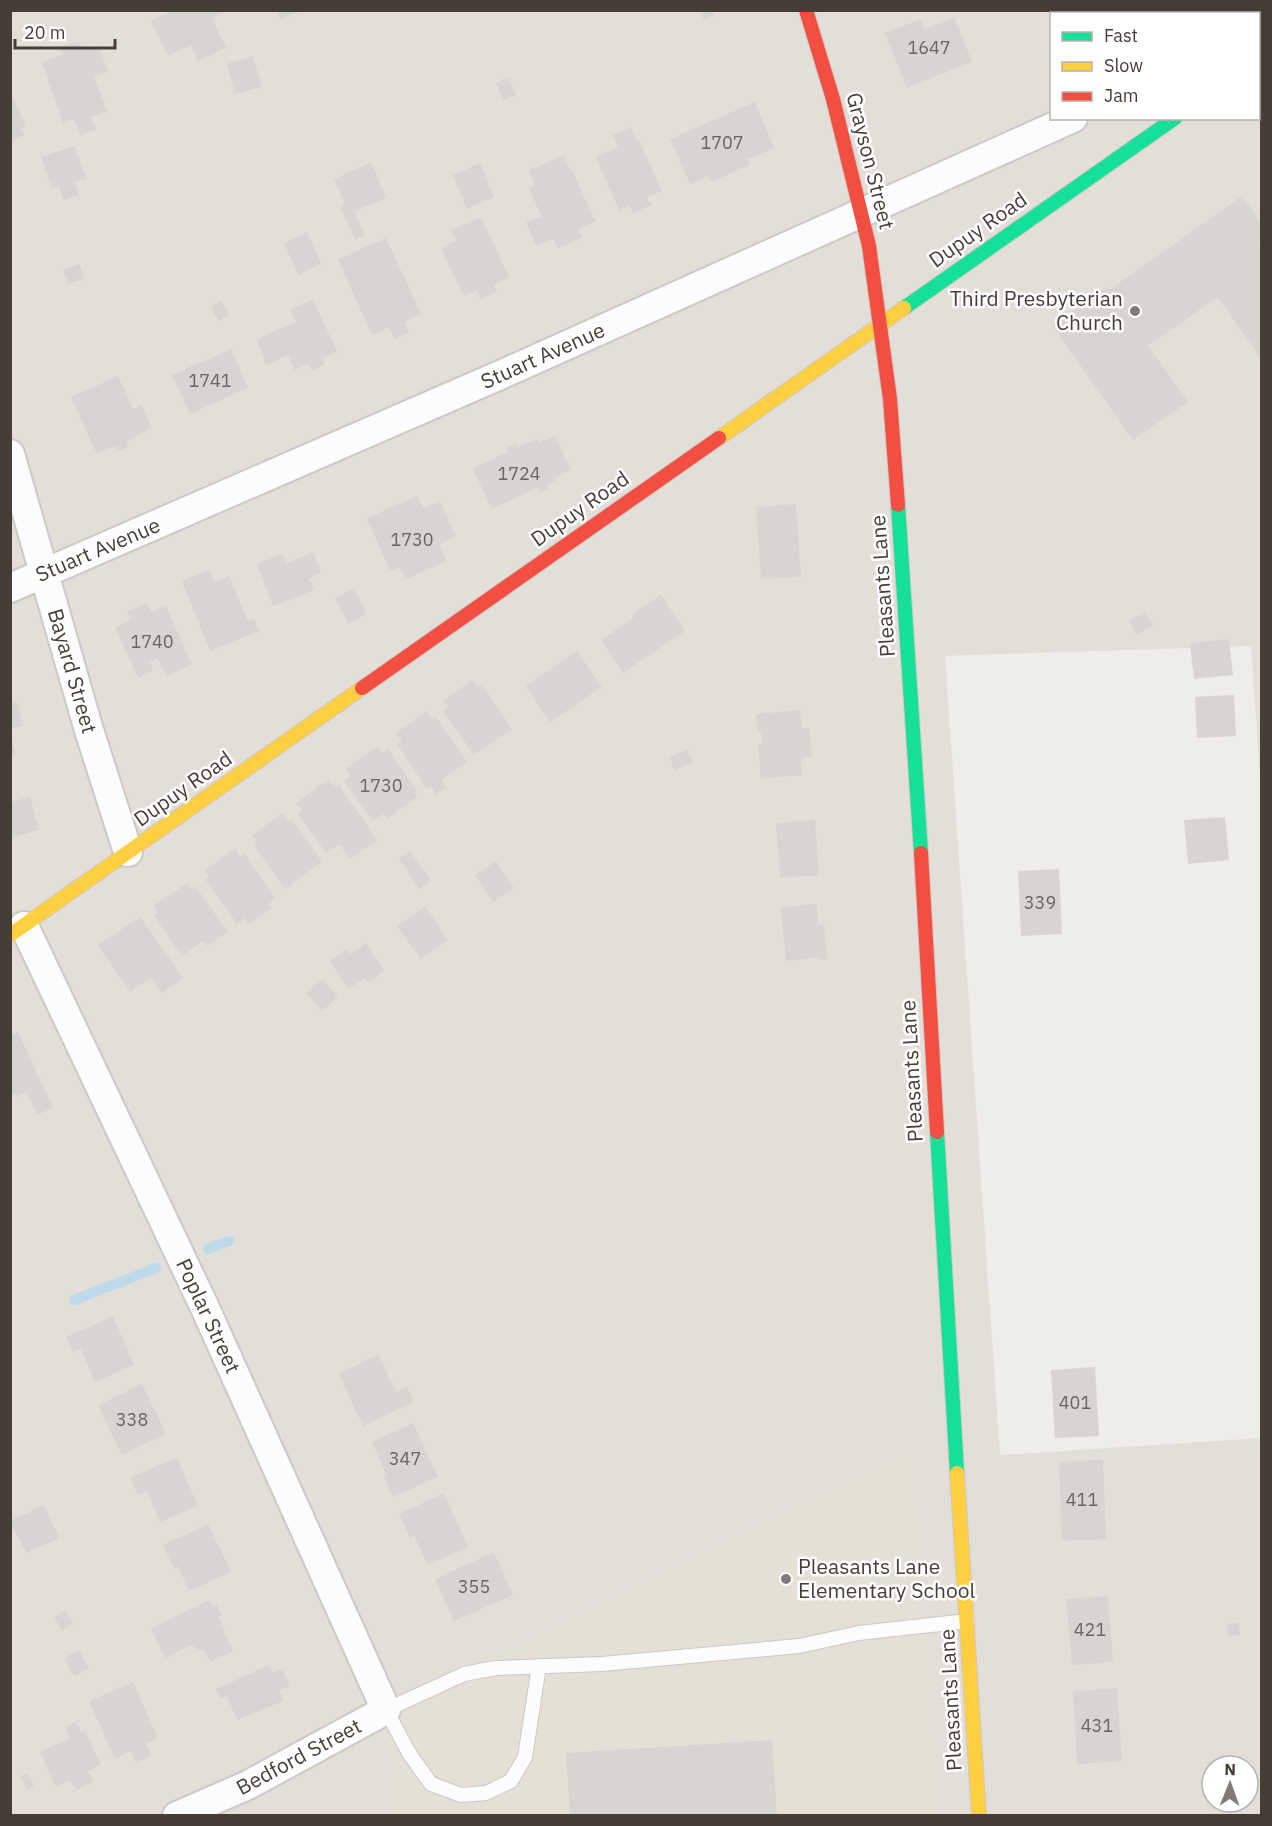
<svg xmlns="http://www.w3.org/2000/svg" width="1272" height="1826" font-family="'IBM Plex Sans',sans-serif">
	<style>
		.residential { fill: #e3dfd8; fill-rule: evenodd }
		.education { fill: #e5e0d6 }
		.lines { fill: none; stroke-linecap: round; stroke-linejoin: round }
		.stream { stroke: #bed9e9; stroke-width: 10 }
		.building { fill: #d7d4d1 }
		.lane-casing { stroke: #cbc9c6; stroke-width: 16 }
		.street-casing { stroke: #cbc9c6; stroke-width: 32 }
		.fast-casing { stroke: #cdc9c1; stroke-width: 16 }
		.slow-casing { stroke: #cdc9c1; stroke-width: 16 }
		.jam-casing { stroke: #cdc9c1; stroke-width: 16 }
		.lane { stroke: #fdfcfc; stroke-width: 14 }
		.street { stroke: #fdfcfc; stroke-width: 28 }
		.fast { stroke: #16e098; stroke-width: 14 }
		.slow { stroke: #ffcf43; stroke-width: 14 }
		.jam { stroke: #f24e42; stroke-width: 14 }
		.poi-dot { fill: #807b76; stroke: #fff; stroke-width: 2 }
		.labels { text-anchor: middle; stroke-width: 5; stroke-linejoin: round; paint-order: stroke }
		.number-label { font-size: 18px; fill: #6a655f }
		.street-label { font-size: 21px; fill: #443e37; stroke: #fff }
		.poi-label { font-size: 21px; fill: #443e37; stroke: #fff; text-anchor: end }
	</style>
	<rect width="100%" height="100%" fill="#efedea"/>
	<path class="residential" d="M11,11H1261V791L1251,646L945,656L1000,1455L1261,1438V1815L11,1816ZM1052,14H1258V118H1052ZM1212,1766H1248V1802H1212Z"/>
	<polygon class="education" points="913,1449 939,1815 394,1815 386,1710"/>
	<g class="lines">
		<g class="stream">
			<polyline points="208,1249 229,1241"/>
			<polyline points="74,1300 156,1268"/>
		</g>
	</g>
	<g class="building">
		<polygon points="173,10 221,10 222,13 212,18 226,48 198,61 191,45 168,55 151,21"/>
		<polygon points="277,10 301,10 301,11 281,19"/>
		<polygon points="699,10 712,10 714,16 704,20"/>
		<polygon points="954,17 972,62 907,88 885,33 921,19 924,29"/>
		<polygon points="79,41 82,49 86,47 87,50 99,46 108,72 94,76 107,112 91,117 96,130 80,135 74,119 63,123 42,62 63,55 60,47"/>
		<polygon points="253,56 262,87 235,94 227,64"/>
		<polygon points="508,78 516,95 503,101 496,83"/>
		<polygon points="10,92 26,126 21,129 24,135 10,141"/>
		<polygon points="755,102 774,148 748,159 750,165 711,182 708,176 690,184 670,139"/>
		<polygon points="631,127 637,141 639,140 662,191 647,197 651,205 633,213 629,205 619,210 596,157 618,147 613,135"/>
		<polygon points="75,146 86,179 75,182 79,195 63,200 59,186 52,189 41,157"/>
		<polygon points="564,155 570,170 572,169 595,222 578,229 582,238 557,248 553,239 536,245 526,222 541,216 529,187 535,185 529,170"/>
		<polygon points="371,162 386,198 354,212 365,236 355,240 340,206 345,204 334,179"/>
		<polygon points="480,163 494,197 467,209 453,175"/>
		<polygon points="1242,196 1262,224 1262,242 1258,245 1262,251 1262,360 1218,297 1148,346 1188,402 1133,440 1052,325 1107,287 1109,290"/>
		<polygon points="481,217 509,277 493,285 497,292 481,299 477,290 464,296 441,248 456,241 451,230"/>
		<polygon points="307,232 321,264 298,275 284,243"/>
		<polygon points="386,238 421,314 404,322 409,333 394,339 389,327 372,335 338,259"/>
		<polygon points="80,264 84,279 68,284 63,269"/>
		<polygon points="313,299 337,352 322,358 325,365 312,370 309,364 294,370 288,355 266,365 257,339 296,322 290,309"/>
		<polygon points="222,301 229,316 218,321 211,306"/>
		<polygon points="231,349 248,388 190,414 172,375"/>
		<polygon points="118,376 133,409 142,405 152,428 126,442 128,447 118,451 116,446 97,454 71,397"/>
		<polygon points="555,436 571,470 554,478 555,481 547,485 548,489 540,493 537,488 491,509 473,468 508,452 506,448 516,443 518,447 537,438 539,443"/>
		<polygon points="417,496 423,508 440,501 456,537 439,544 447,561 406,579 400,567 390,571 367,518"/>
		<polygon points="796,504 801,577 761,579 756,507"/>
		<polygon points="313,552 321,573 309,578 314,590 273,606 257,564 283,554 286,563"/>
		<polygon points="209,570 214,582 229,576 248,622 254,619 259,631 210,651 182,581"/>
		<polygon points="354,588 367,614 348,624 335,598"/>
		<polygon points="661,595 685,631 623,673 601,640 634,617 632,614"/>
		<polygon points="147,603 151,612 166,606 192,665 166,676 158,658 150,662 153,671 138,678 115,627 131,620 127,611"/>
		<polygon points="1145,612 1153,625 1137,635 1129,621"/>
		<polygon points="1229,639 1233,675 1194,679 1190,643"/>
		<polygon points="577,651 602,687 550,722 526,686"/>
		<polygon points="472,680 477,687 482,684 512,729 474,755 443,711 448,707 443,701"/>
		<polygon points="1234,695 1236,736 1197,738 1195,697"/>
		<polygon points="17,702 23,726 10,728 10,704"/>
		<polygon points="800,710 802,728 809,728 812,757 801,758 802,775 761,779 758,744 762,744 761,731 758,732 756,714"/>
		<polygon points="427,711 432,719 436,717 467,762 441,780 446,787 436,794 431,786 427,789 397,744 402,741 396,733"/>
		<polygon points="10,735 16,755 10,756"/>
		<polygon points="377,747 382,753 388,749 417,791 414,792 417,797 387,819 383,814 373,821 344,781 351,776 346,768"/>
		<polygon points="688,750 693,763 674,770 670,757"/>
		<polygon points="328,780 334,788 339,785 377,840 350,859 339,844 326,853 298,814 302,810 296,803"/>
		<polygon points="30,797 39,830 10,838 10,802"/>
		<polygon points="283,813 289,821 292,819 322,862 285,889 254,845 257,843 252,835"/>
		<polygon points="1225,817 1229,860 1188,864 1184,820"/>
		<polygon points="815,820 819,875 780,878 776,823"/>
		<polygon points="234,849 240,856 244,853 275,898 268,903 272,908 249,924 245,918 237,924 205,879 209,877 205,870"/>
		<polygon points="410,851 431,881 419,889 399,858"/>
		<polygon points="496,861 514,888 493,902 475,875"/>
		<polygon points="1059,869 1062,934 1021,936 1018,871"/>
		<polygon points="187,883 191,889 195,886 228,932 207,946 203,941 182,956 154,916 158,913 153,906"/>
		<polygon points="817,904 818,925 824,925 827,959 820,960 820,957 786,961 781,907"/>
		<polygon points="425,906 448,940 421,959 397,926"/>
		<polygon points="140,917 183,978 162,993 151,977 130,992 98,945"/>
		<polygon points="366,943 384,971 368,982 365,978 348,989 330,961 347,949 350,954"/>
		<polygon points="323,979 338,997 322,1011 306,993"/>
		<polygon points="18,1032 53,1108 37,1115 27,1092 17,1097 15,1094 10,1096 10,1035"/>
		<polygon points="113,1316 134,1365 95,1382 81,1349 73,1353 66,1337"/>
		<polygon points="378,1354 396,1392 407,1387 414,1402 363,1426 339,1374"/>
		<polygon points="1095,1367 1099,1436 1055,1438 1051,1370"/>
		<polygon points="142,1384 166,1434 122,1455 98,1405"/>
		<polygon points="413,1423 438,1477 393,1497 384,1477 387,1476 372,1442"/>
		<polygon points="177,1458 198,1506 160,1522 147,1491 138,1495 130,1477"/>
		<polygon points="1103,1460 1106,1539 1062,1541 1059,1462"/>
		<polygon points="444,1493 468,1547 428,1565 414,1536 410,1538 399,1514"/>
		<polygon points="44,1505 59,1538 26,1553 10,1521"/>
		<polygon points="208,1524 231,1572 189,1591 178,1566 174,1569 163,1545"/>
		<polygon points="494,1552 513,1595 454,1621 435,1579"/>
		<polygon points="1108,1596 1113,1662 1072,1665 1066,1599"/>
		<polygon points="210,1600 213,1607 217,1605 222,1616 218,1617 233,1651 210,1662 204,1649 198,1651 194,1644 165,1658 151,1628"/>
		<polygon points="65,1610 73,1624 62,1631 54,1617"/>
		<polygon points="1239,1623 1240,1635 1228,1636 1226,1624"/>
		<polygon points="79,1650 89,1668 74,1677 64,1658"/>
		<polygon points="269,1665 272,1673 282,1669 290,1686 279,1690 283,1701 237,1720 227,1696 220,1699 216,1689"/>
		<polygon points="133,1682 158,1738 146,1744 151,1756 136,1763 131,1751 115,1759 89,1701"/>
		<polygon points="1117,1688 1122,1761 1077,1764 1073,1691"/>
		<polygon points="76,1722 81,1732 85,1731 101,1765 88,1771 93,1782 76,1790 70,1780 56,1787 40,1752 70,1739 65,1727"/>
		<polygon points="772,1740 777,1816 570,1816 566,1753"/>
		<polygon points="28,1773 34,1787 27,1790 21,1776"/>
	</g>
	<g class="lines">
		<g class="lane-casing">
			<polyline id="lane" points="539,1666 525,1757 511,1781 486,1793 461,1795 431,1784 409,1753 386,1710 464,1674 496,1668 602,1664 799,1646 859,1633 967,1621"/>
		</g>
		<g class="street-casing">
			<g id="street">
				<polyline points="10,454 88,727 128,852"/>
				<polyline points="10,588 507,372 1073,118"/>
				<polyline points="24,926 205,1308 386,1710 248,1785 177,1816"/>
			</g>
		</g>
		<g class="fast-casing">
			<g id="fast">
				<polyline points="904,308 1175,118"/>
				<polyline points="898,505 921,853"/>
				<polyline points="937,1132 957,1473"/>
			</g>
		</g>
		<g class="slow-casing">
			<g id="slow">
				<polyline points="719,438 904,308"/>
				<polyline points="10,935 362,688"/>
				<polyline points="957,1473 979,1816"/>
			</g>
		</g>
		<g class="jam-casing">
			<g id="jam">
				<polyline points="806,10 833,99 869,246 890,399 898,505"/>
				<polyline points="1258,60 1262,58"/>
				<polyline points="362,688 719,438"/>
				<polyline points="921,853 937,1132"/>
			</g>
		</g>
		<use href="#lane" class="lane"/>
		<use href="#street" class="street"/>
		<use href="#fast" class="fast"/>
		<use href="#slow" class="slow"/>
		<use href="#jam" class="jam"/>
	</g>
	<g class="poi-dot">
		<circle cx="1135" cy="311" r="6"/>
		<circle cx="786" cy="1579" r="6"/>
	</g>
	<g class="labels">
		<g class="number-label">
			<text x="929" y="54">1647</text>
			<text x="722" y="149">1707</text>
			<text x="210" y="387">1741</text>
			<text x="519" y="480">1724</text>
			<text x="412" y="546">1730</text>
			<text x="152" y="648">1740</text>
			<text x="381" y="792">1730</text>
			<text x="1040" y="909">339</text>
			<text x="1075" y="1409">401</text>
			<text x="132" y="1426">338</text>
			<text x="405" y="1465">347</text>
			<text x="1082" y="1506">411</text>
			<text x="474" y="1593">355</text>
			<text x="1090" y="1636">421</text>
			<text x="1097" y="1732">431</text>
		</g>
		<g class="street-label">
			<text transform="translate(870 161) rotate(76)" y="7">Grayson Street</text>
			<text transform="translate(978 230) rotate(-35)" y="7">Dupuy Road</text>
			<text transform="translate(543 356) rotate(-24)" y="7">Stuart Avenue</text>
			<text transform="translate(580 509) rotate(-35)" y="7">Dupuy Road</text>
			<text transform="translate(98 550) rotate(-23)" y="7">Stuart Avenue</text>
			<text transform="translate(883 586) rotate(-94)" y="7">Pleasants Lane</text>
			<text transform="translate(72 671) rotate(74)" y="7">Bayard Street</text>
			<text transform="translate(183 789) rotate(-35)" y="7">Dupuy Road</text>
			<text transform="translate(912 1071) rotate(-93)" y="7">Pleasants Lane</text>
			<text transform="translate(208 1316) rotate(65)" y="7">Poplar Street</text>
			<text transform="translate(951 1700) rotate(-93)" y="7">Pleasants Lane</text>
			<text transform="translate(299 1757) rotate(-28)" y="7">Bedford Street</text>
		</g>
		<g class="poi-label">
			<text x="1123" y="306">Third Presbyterian<tspan x="1123" dy="24">Church</tspan></text>
			<text x="798" y="1574" text-anchor="start">Pleasants Lane<tspan x="798" dy="24">Elementary School</tspan></text>
		</g>
	</g>
	<rect width="1272" height="1826" fill="none" stroke="#443e37" stroke-width="24"/>
	<rect x="1050" y="12" width="210" height="108" fill="#ffffff" stroke="#b4b2af" stroke-width="1.5"/>
	<rect x="1062" y="32" width="30" height="9" fill="#16e098" stroke="#b4b2af" stroke-width="1.5"/>
	<text x="1104" y="42" font-size="18" fill="#443e37">Fast</text>
	<rect x="1062" y="62" width="30" height="9" fill="#ffcf43" stroke="#b4b2af" stroke-width="1.5"/>
	<text x="1104" y="72" font-size="18" fill="#443e37">Slow</text>
	<rect x="1062" y="92" width="30" height="9" fill="#f24e42" stroke="#b4b2af" stroke-width="1.5"/>
	<text x="1104" y="102" font-size="18" fill="#443e37">Jam</text>
	<g transform="translate(1230 1784) rotate(1)"><circle r="28" fill="#ffffff" stroke="#b4b2af" stroke-width="1.5"/>
	<path d="M0-4.5L10 22L0 15L-10 22Z" fill="#807b76"/>
	<text y="-9" font-size="16" font-weight="bold" text-anchor="middle" fill="#443e37">N</text>
	</g>
	<path d="M15 39v9h100v-9" fill="none" stroke="#443e37" stroke-width="3"/>
	<text x="24" y="39" font-size="18" fill="#443e37" stroke="#ffffff" stroke-width="4.5" paint-order="stroke">20 m</text>
</svg>
